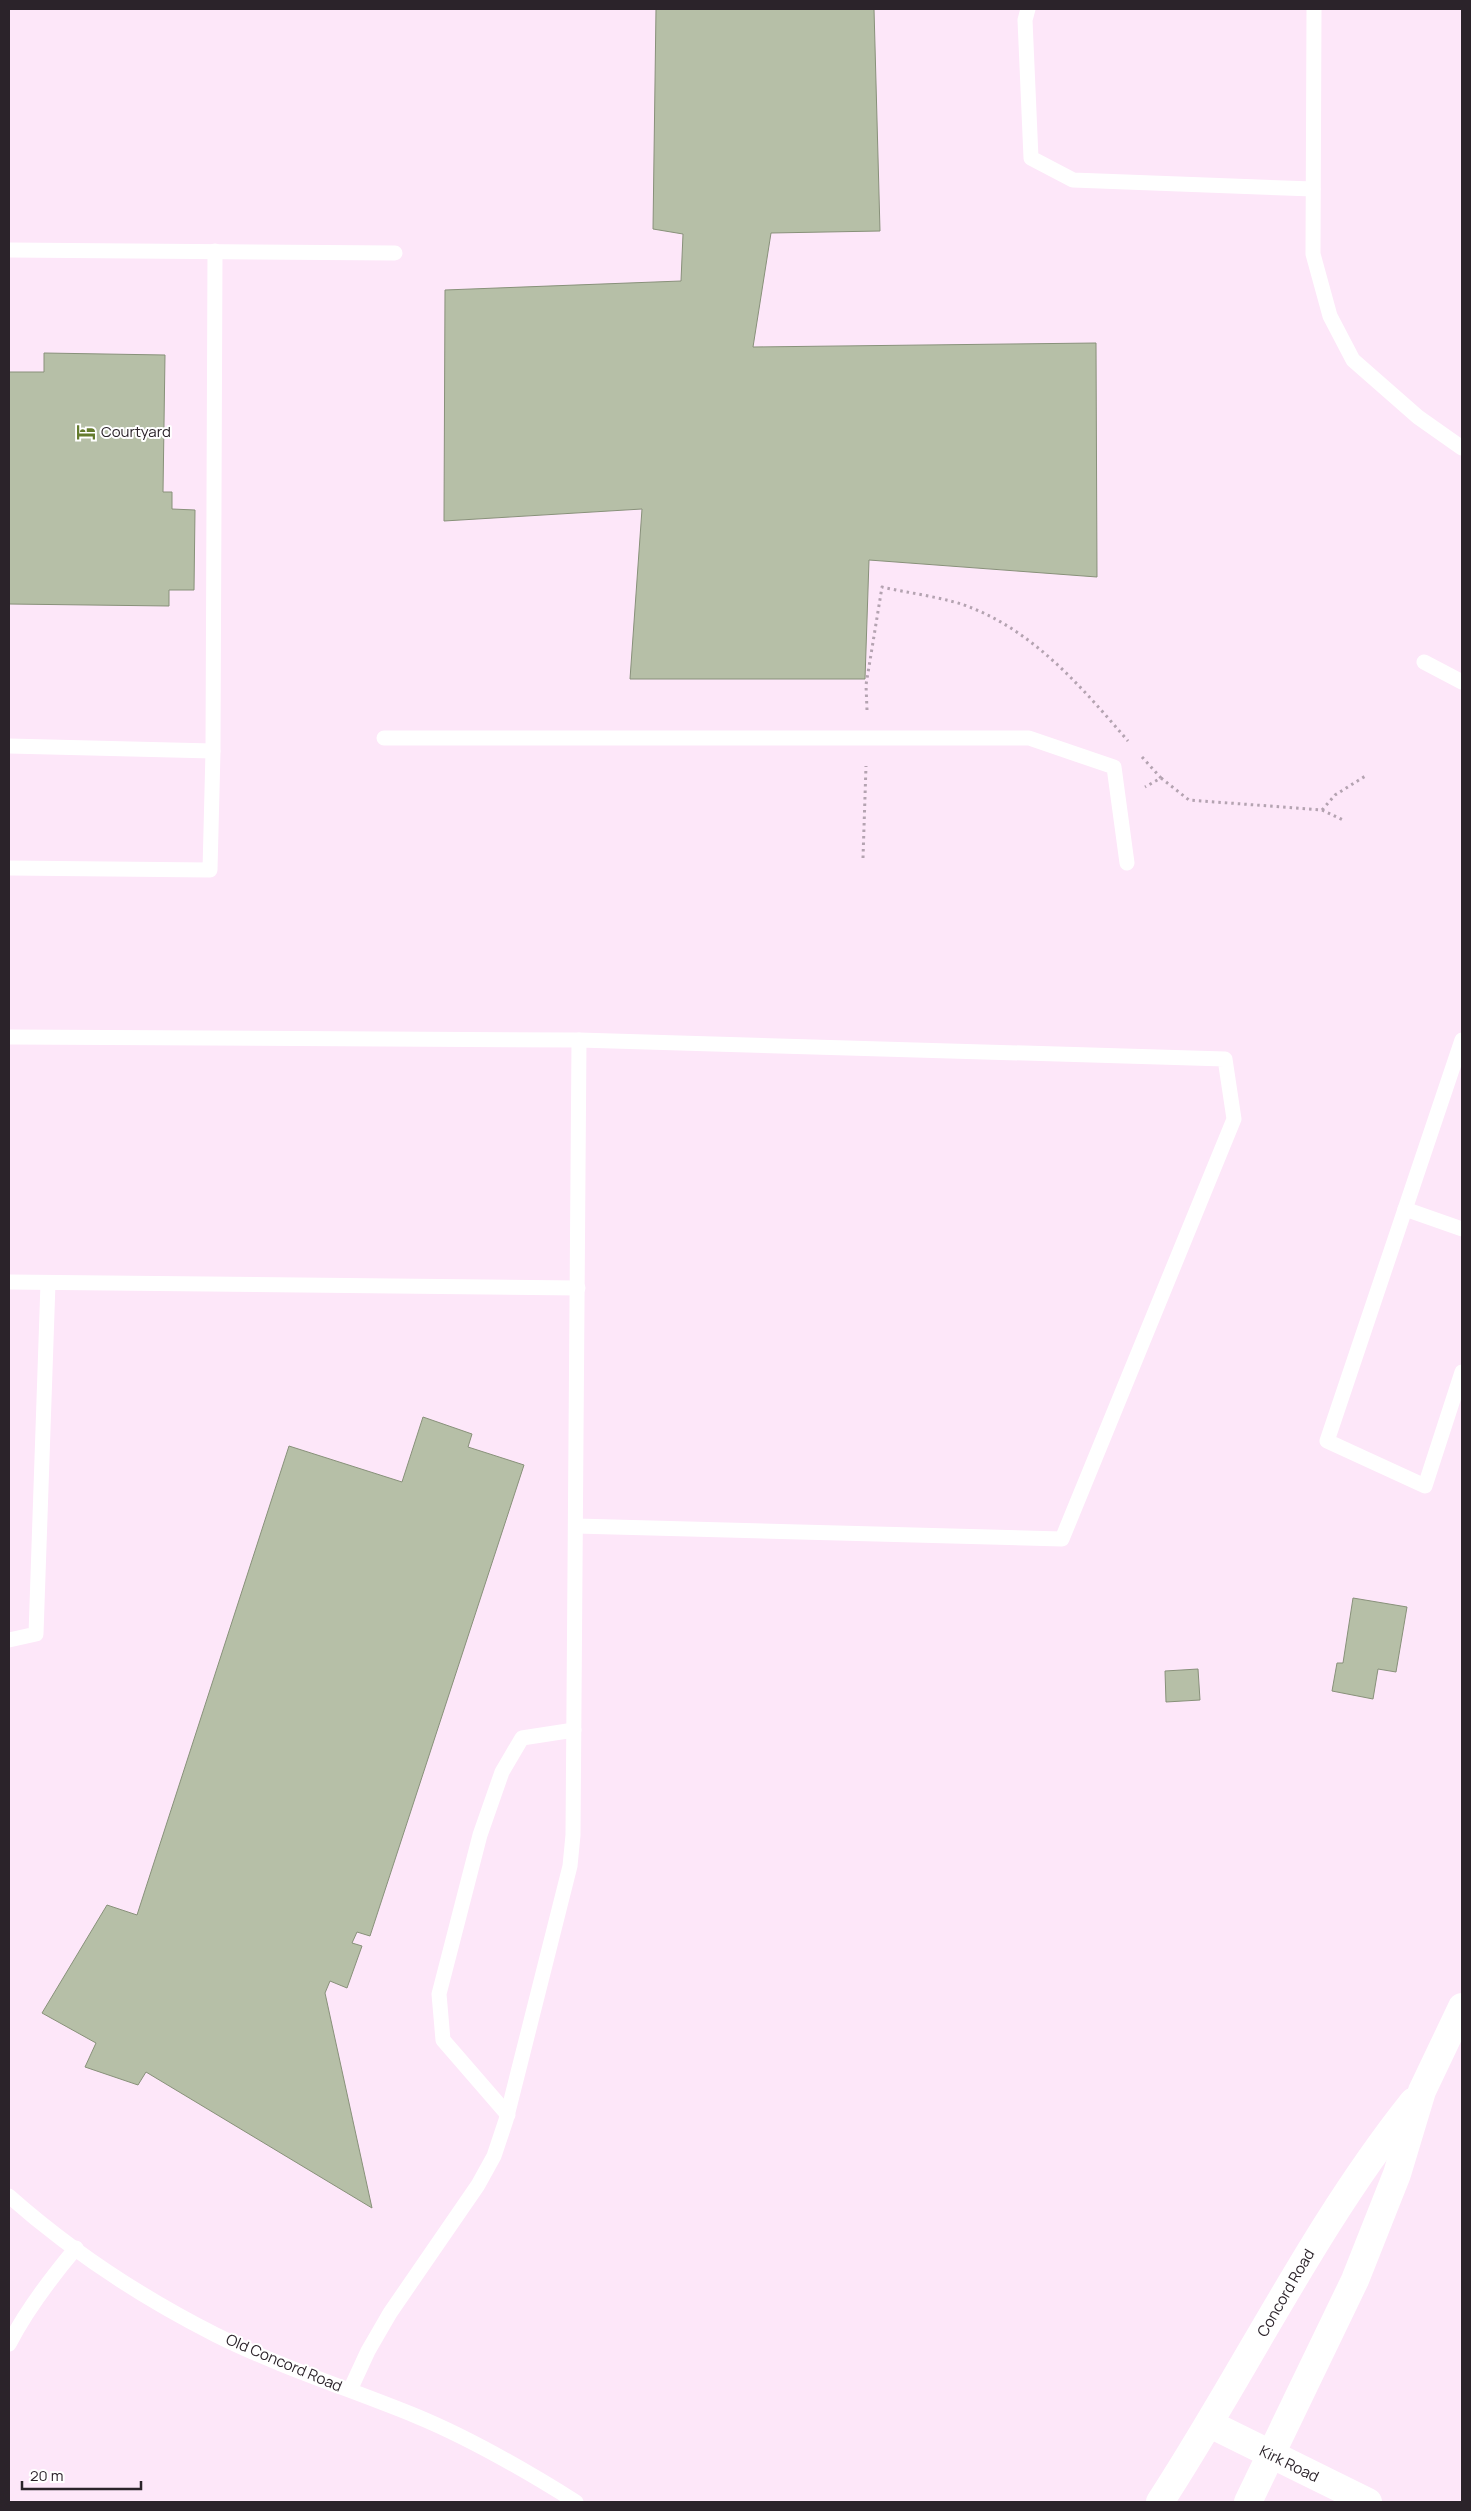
<svg xmlns="http://www.w3.org/2000/svg" width="1471" height="2511" font-family="Manrope,sans-serif">
	<style>
		.building { fill: #b6bfa7; stroke: #88917a }
		.lines { fill: none; stroke-linecap: round; stroke-linejoin: round }
		.path { stroke: #b4a3b1; stroke-width: 3; stroke-dasharray: 2.5 4; stroke-linecap: butt }
		.service { stroke: #fff; stroke-width: 15 }
		.minor { stroke: #fff; stroke-width: 28 }
		.secondary { stroke: #fff; stroke-width: 28 }
		.labels { text-anchor: middle; stroke-width: 4; stroke-linejoin: round; paint-order: stroke }
		.poi-label { font-size: 15px; fill: #2b232a; stroke: #fff; text-anchor: start }
		.street-label { font-size: 15px; fill: #2b232a; stroke: #fff }
	</style>
	<rect width="100%" height="100%" fill="#fde7f9"/>
	<g class="building">
		<polygon points="656,9 874,9 880,231 771,233 753,347 1096,343 1097,577 869,560 865,679 630,679 642,509 444,521 445,290 681,281 683,234 653,229"/>
		<polygon points="44,353 165,355 163,492 172,492 172,509 195,510 194,590 169,590 169,606 9,604 9,372 44,372"/>
		<polygon points="423,1417 472,1434 468,1447 524,1465 370,1936 357,1932 352,1943 362,1946 347,1988 330,1981 325,1993 372,2208 146,2072 138,2085 85,2067 96,2043 42,2013 107,1905 137,1915 289,1446 402,1482"/>
		<polygon points="1353,1598 1407,1607 1396,1672 1378,1669 1373,1699 1332,1691 1337,1663 1343,1663"/>
		<polygon points="1198,1669 1200,1700 1166,1702 1165,1671"/>
	</g>
	<g class="lines">
		<g class="path">
			<path d="M867,710L866,685L882,587C908,593 949,598 972,608C1037,634 1084,690 1128,741"/>
			<polyline points="1142,757 1161,778 1145,787"/>
			<polyline points="1161,778 1189,800 1322,810 1343,820"/>
			<polyline points="1322,810 1335,795 1367,775"/>
			<polyline points="863,858 866,766"/>
		</g>
		<g class="service">
			<polyline points="1028,9 1025,20 1031,158 1073,180 1313,189"/>
			<polyline points="1314,9 1313,254 1330,316 1353,360 1418,417 1462,448"/>
			<polyline points="9,250 395,253"/>
			<polyline points="1424,662 1462,682"/>
			<polyline points="384,738 1029,738 1114,767 1127,863"/>
			<polyline points="9,746 213,751"/>
			<polyline points="9,868 210,870 213,751 215,251"/>
			<polyline points="9,1037 579,1040 1225,1059 1234,1119 1062,1539 576,1526"/>
			<polyline points="1462,1040 1327,1441 1425,1486 1462,1372"/>
			<polyline points="1405,1209 1462,1229"/>
			<polyline points="9,1282 578,1288"/>
			<polyline points="9,1640 36,1634 48,1283"/>
			<polyline points="508,2115 443,2040 439,1994 480,1835 502,1772 522,1738 574,1730"/>
			<path d="M9,2196C70,2250 143,2298 216,2335C280,2367 350,2389 416,2416C472,2439 525,2470 576,2502"/>
			<path d="M9,2344C27,2309 50,2279 76,2248"/>
			<polyline points="350,2390 368,2351 390,2313 478,2185 494,2156 506,2120 570,1866 573,1835 579,1040"/>
		</g>
		<polyline class="minor" points="1210,2424 1368,2502"/>
		<g class="secondary">
			<path d="M1160,2502C1246,2370 1314,2226 1413,2102"/>
			<polyline points="1248,2502 1355,2280 1397,2174 1422,2091 1462,2007"/>
		</g>
	</g>
	<defs>
		<g id="hotel-bare" transform="scale(1.5)"><path d="M-6-4.5h1.5V1H6V5H4.5V3h-9V5H-6ZM-4 0a1.8 1.8 0 1 1 3.6 0ZM.5 0V-2.5h3Q6-2.5 6 0Z" fill="#647b2d" stroke="#fff" stroke-width="2.5" paint-order="stroke"/></g>
	</defs>
	<g fill-rule="evenodd">
		<use href="#hotel-bare" x="86" y="432"/>
	</g>
	<g class="labels">
		<g class="poi-label">
			<text x="101" y="437">Courtyard</text>
		</g>
		<g class="street-label">
			<text transform="translate(1286 2293) rotate(-60)" y="5">Concord Road</text>
			<text transform="translate(284 2363) rotate(23)" y="5">Old Concord Road</text>
			<text transform="translate(1289 2464) rotate(26)" y="5">Kirk Road</text>
		</g>
	</g>
	<rect width="1471" height="2511" fill="none" stroke="#2b232a" stroke-width="20"/>
	<path d="M22 2481v8h119v-8" fill="none" stroke="#2b232a" stroke-width="2.5"/>
	<text x="30" y="2481" font-size="15" fill="#2b232a" stroke="#ffffff" stroke-width="4" paint-order="stroke">20 m</text>
</svg>
